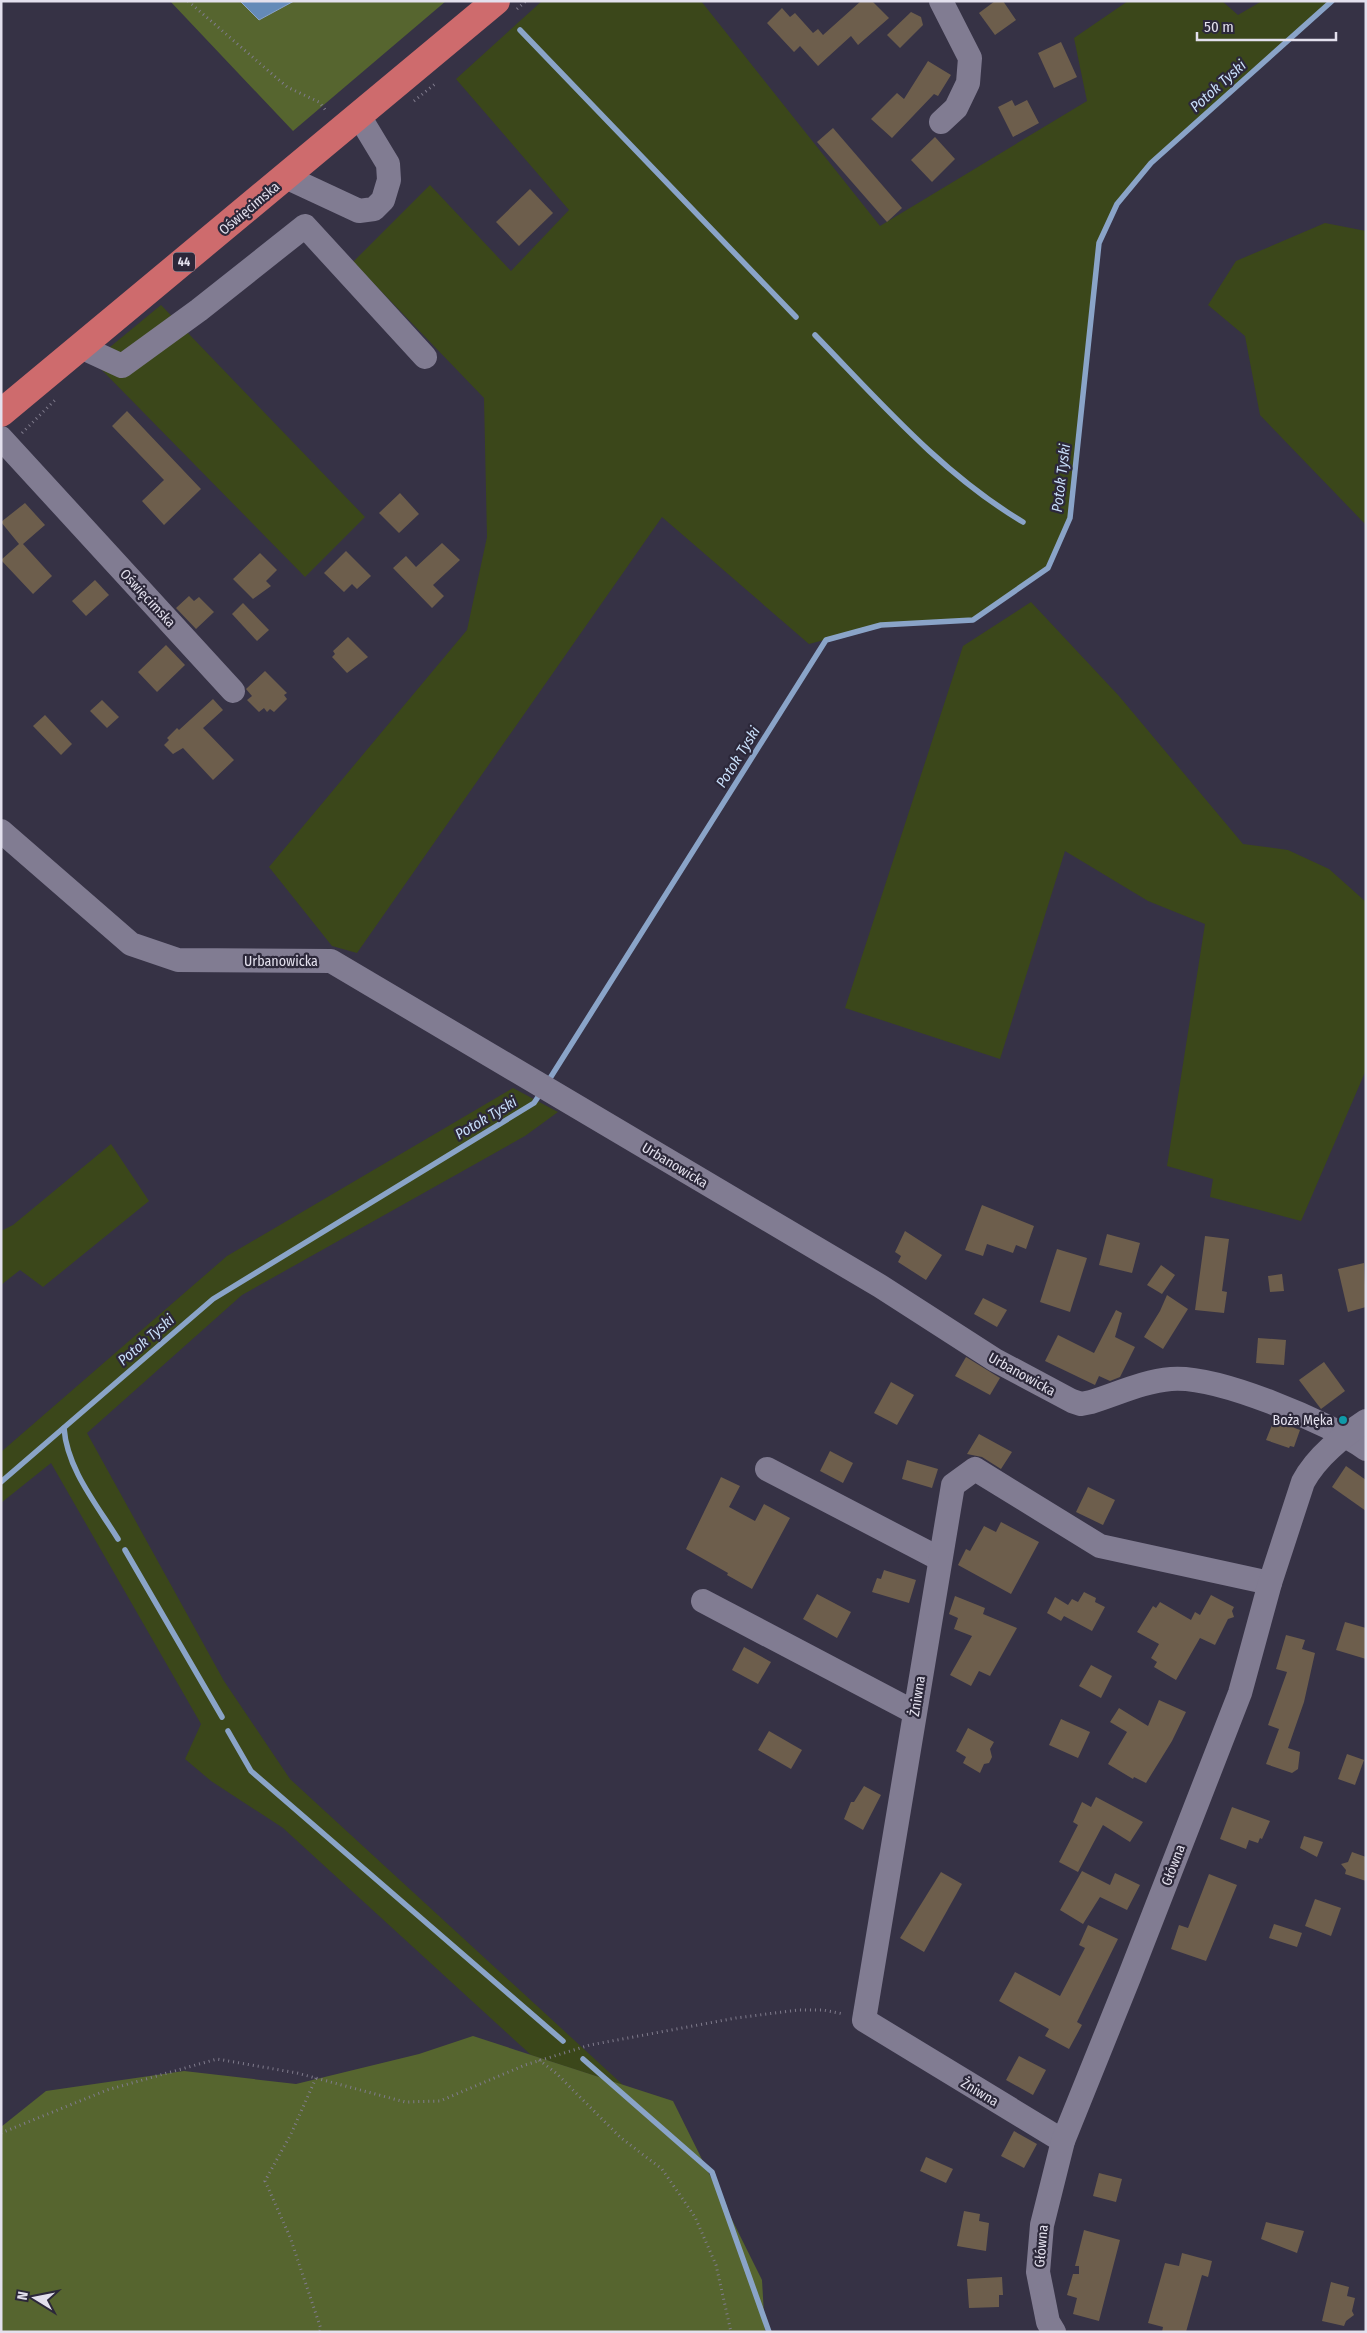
<svg xmlns="http://www.w3.org/2000/svg" width="1367" height="2333" font-family="'Fira Sans Condensed',sans-serif">
	<style>
		.green { fill: #3b471a }
		.forest { fill: #56652f }
		.water { fill: #648ab8; stroke: #8aa4c8 }
		.lines { fill: none; stroke-linecap: round; stroke-linejoin: round }
		.stream { stroke: #8aa4c8; stroke-width: 5.5 }
		.building { fill: #6d5e4c }
		.path { stroke: #807c8d; stroke-width: 3; stroke-dasharray: 1 4; stroke-linecap: butt }
		.minor { stroke: #817c92; stroke-width: 24 }
		.highway { stroke: #ce6b6d; stroke-width: 28 }
		.culture-dot { fill: #0f9aa8; stroke: #2c283a; stroke-width: 2 }
		.labels { text-anchor: middle; stroke-width: 4.5; stroke-linejoin: round; paint-order: stroke }
		.shield { fill: #2c283a; stroke: #aca9b7; stroke-width: 1 }
		.shield-label { font-size: 12px; font-weight: bold; fill: #e3e0ed }
		.street-label { font-size: 14px; fill: #e3e0ed; stroke: #2c283a }
		.poi-label { font-size: 14px; fill: #e3e0ed; stroke: #2c283a; text-anchor: end }
		.water-label { font-size: 15px; font-style: italic; fill: #c8def9; stroke: #2c283a }
	</style>
	<rect width="100%" height="100%" fill="#363245"/>
	<g class="green">
		<polygon points="542,1 701,1 880,226 1087,101 1074,38 1128,1 1222,1 1238,15 1262,1 1332,1 1151,163 1117,204 1099,243 1070,518 1048,568 973,620 881,625 809,644 662,517 357,953 332,946 269,867 467,630 487,537 484,398 353,262 430,185 511,271 569,210 456,79"/>
		<polygon points="1325,223 1366,231 1366,525 1260,415 1245,336 1208,305 1236,261"/>
		<polygon points="161,305 365,517 305,577 93,361"/>
		<polygon points="1031,602 1119,696 1243,844 1288,850 1329,869 1366,902 1366,1070 1301,1221 1210,1197 1213,1179 1167,1166 1205,924 1148,901 1065,851 1000,1059 845,1008 963,646"/>
		<polygon points="513,1088 558,1112 525,1136 242,1295 87,1433 224,1681 290,1779 623,2085 531,2055 283,1828 211,1781 185,1759 201,1724 51,1463 1,1503 1,1452 227,1256"/>
		<polygon points="111,1144 149,1201 43,1287 20,1270 1,1285 1,1231 13,1225"/>
	</g>
	<g class="forest">
		<polygon points="170,1 240,1 259,20 294,1 446,1 293,131"/>
		<polygon points="473,2036 673,2101 762,2280 765,2332 1,2332 1,2127 46,2091 184,2071 296,2084 419,2054"/>
	</g>
	<polygon class="water" points="240,1 294,1 259,20"/>
	<g class="lines">
		<g class="stream">
			<polyline points="520,30 796,317"/>
			<path d="M815,335C880,402 942,474 1023,522"/>
			<polyline points="547,1083 826,640 881,625 973,620 1048,568 1070,518 1099,243 1117,204 1151,163 1332,1"/>
			<path d="M64,1428C67,1469 97,1505 118,1539"/>
			<polyline points="1,1482 213,1299 534,1103 542,1091"/>
			<polyline points="125,1550 222,1717"/>
			<polyline points="228,1731 251,1771 563,2041"/>
			<polyline points="583,2059 712,2172 769,2332"/>
		</g>
	</g>
	<g class="building">
		<polygon points="861,1 872,1 889,18 858,45 851,36 818,66 800,46 794,52 767,23 782,8 790,17 795,13 813,33 818,29 823,35"/>
		<polygon points="995,1 1003,1 1016,20 995,35 979,13"/>
		<polygon points="911,12 921,17 923,25 900,48 887,35"/>
		<polygon points="1061,42 1077,77 1054,88 1038,53"/>
		<polygon points="928,61 951,75 938,96 934,94 892,138 871,119 897,93 904,99"/>
		<polygon points="1012,100 1015,106 1027,100 1039,123 1013,137 998,107"/>
		<polygon points="833,128 902,208 887,222 817,142"/>
		<polygon points="935,137 955,159 932,182 911,160"/>
		<polygon points="530,189 553,213 519,246 496,222"/>
		<polygon points="127,411 201,489 164,525 142,501 164,480 112,426"/>
		<polygon points="400,493 419,514 399,533 379,513"/>
		<polygon points="25,503 45,525 23,544 52,576 33,594 1,560 19,544 1,522"/>
		<polygon points="442,543 460,560 433,585 444,596 432,608 393,568 406,556 416,567"/>
		<polygon points="346,551 371,576 357,589 352,584 344,592 324,573"/>
		<polygon points="260,553 277,570 266,581 271,586 253,599 233,579"/>
		<polygon points="95,580 109,595 86,616 72,601"/>
		<polygon points="189,596 194,601 199,597 214,612 196,629 176,608"/>
		<polygon points="243,603 269,630 257,641 232,614"/>
		<polygon points="348,637 368,657 347,673 332,657 335,654 333,651"/>
		<polygon points="166,645 185,665 157,692 138,672"/>
		<polygon points="265,671 287,693 284,695 287,699 274,712 270,709 267,712 264,708 259,712 247,700 252,696 246,689"/>
		<polygon points="213,699 223,710 203,728 234,760 213,780 183,748 173,754 164,745 169,740 167,738 177,728 179,730"/>
		<polygon points="102,700 119,717 107,728 90,711"/>
		<polygon points="45,715 72,744 61,755 33,726"/>
		<polygon points="982,1205 1034,1226 1026,1249 1016,1245 1013,1253 987,1244 983,1256 965,1250"/>
		<polygon points="905,1231 942,1255 926,1280 898,1262 901,1256 895,1252"/>
		<polygon points="1107,1234 1140,1243 1132,1273 1099,1265"/>
		<polygon points="1205,1236 1229,1239 1222,1291 1227,1292 1224,1313 1195,1310"/>
		<polygon points="1057,1249 1087,1258 1070,1312 1040,1302"/>
		<polygon points="1364,1263 1366,1307 1348,1312 1338,1269"/>
		<polygon points="1161,1265 1175,1275 1162,1294 1147,1285"/>
		<polygon points="1282,1274 1284,1291 1270,1292 1268,1276"/>
		<polygon points="1167,1295 1188,1309 1163,1349 1144,1337 1160,1311"/>
		<polygon points="983,1298 1007,1310 997,1327 974,1314"/>
		<polygon points="1116,1310 1122,1313 1115,1337 1135,1347 1120,1377 1110,1381 1099,1376 1095,1385 1045,1361 1058,1335 1094,1353"/>
		<polygon points="1258,1338 1286,1340 1284,1365 1256,1363"/>
		<polygon points="966,1357 1000,1378 990,1395 955,1376"/>
		<polygon points="1324,1362 1345,1391 1321,1409 1299,1380"/>
		<polygon points="891,1382 914,1395 897,1425 874,1413"/>
		<polygon points="1274,1420 1300,1430 1294,1447 1290,1446 1289,1448 1266,1440"/>
		<polygon points="979,1434 1012,1452 1001,1469 982,1457 967,1454"/>
		<polygon points="830,1451 853,1463 843,1483 820,1471"/>
		<polygon points="907,1460 938,1469 932,1488 902,1479"/>
		<polygon points="1346,1466 1366,1480 1366,1511 1332,1487"/>
		<polygon points="721,1477 740,1486 729,1507 755,1521 764,1504 790,1518 752,1589 727,1575 728,1573 686,1549"/>
		<polygon points="1088,1487 1115,1500 1103,1525 1076,1512"/>
		<polygon points="1001,1522 1039,1542 1011,1594 958,1565 966,1549 970,1551 984,1526 996,1532"/>
		<polygon points="884,1570 916,1580 909,1603 872,1592 877,1578 881,1579"/>
		<polygon points="1084,1592 1096,1598 1095,1602 1105,1607 1092,1631 1064,1616 1061,1621 1047,1613 1055,1597 1068,1605 1072,1599 1078,1602"/>
		<polygon points="817,1594 851,1612 837,1638 803,1619"/>
		<polygon points="1211,1595 1234,1607 1232,1611 1234,1617 1228,1619 1215,1645 1200,1638 1176,1680 1154,1667 1157,1662 1151,1658 1159,1644 1137,1632 1153,1606 1156,1608 1160,1602 1191,1620 1195,1612 1200,1615"/>
		<polygon points="955,1596 985,1608 983,1614 1017,1628 990,1676 979,1671 971,1686 950,1675 972,1636 954,1629 958,1618 949,1614"/>
		<polygon points="1345,1622 1366,1628 1366,1659 1336,1650"/>
		<polygon points="1286,1635 1305,1640 1302,1649 1315,1653 1304,1702 1288,1748 1300,1752 1298,1769 1292,1773 1266,1764 1279,1729 1268,1725 1287,1672 1276,1669"/>
		<polygon points="744,1647 771,1662 758,1684 732,1670"/>
		<polygon points="1091,1665 1112,1676 1101,1698 1079,1686"/>
		<polygon points="1159,1700 1186,1712 1172,1741 1146,1783 1134,1777 1133,1779 1108,1764 1127,1732 1110,1722 1119,1708 1148,1726"/>
		<polygon points="1061,1719 1090,1732 1078,1758 1049,1745"/>
		<polygon points="968,1728 994,1742 990,1749 992,1757 989,1763 984,1764 980,1773 963,1763 966,1757 956,1751"/>
		<polygon points="769,1731 802,1750 791,1769 758,1750"/>
		<polygon points="1347,1754 1364,1760 1355,1785 1338,1779"/>
		<polygon points="864,1786 881,1795 863,1830 844,1819 851,1802 854,1802"/>
		<polygon points="1096,1797 1143,1822 1130,1842 1103,1825 1078,1872 1059,1862 1078,1825 1073,1822 1082,1802 1091,1807"/>
		<polygon points="1232,1807 1270,1821 1262,1839 1260,1838 1258,1843 1249,1840 1246,1849 1220,1839"/>
		<polygon points="1304,1836 1323,1842 1317,1857 1300,1848"/>
		<polygon points="1352,1852 1366,1857 1366,1881 1345,1874 1346,1870 1341,1864 1348,1862"/>
		<polygon points="1082,1871 1110,1885 1115,1873 1140,1885 1127,1910 1100,1897 1083,1924 1060,1910"/>
		<polygon points="941,1872 962,1884 924,1952 900,1938"/>
		<polygon points="1209,1874 1237,1885 1206,1961 1171,1949 1179,1925 1188,1928"/>
		<polygon points="1315,1899 1341,1908 1331,1936 1305,1926"/>
		<polygon points="1274,1924 1302,1933 1297,1947 1269,1938"/>
		<polygon points="1088,1925 1118,1939 1077,2022 1082,2025 1069,2049 1045,2036 1049,2029 999,2001 1015,1972 1060,1996 1085,1948 1079,1945"/>
		<polygon points="1019,2056 1046,2070 1033,2095 1006,2080"/>
		<polygon points="1014,2131 1037,2144 1024,2168 1001,2156"/>
		<polygon points="926,2157 953,2169 946,2183 920,2171"/>
		<polygon points="1099,2173 1122,2179 1116,2202 1093,2196"/>
		<polygon points="964,2211 980,2214 979,2221 989,2223 986,2251 957,2246"/>
		<polygon points="1266,2222 1304,2231 1297,2253 1261,2239"/>
		<polygon points="1084,2230 1120,2240 1099,2321 1073,2314 1077,2298 1067,2295 1073,2274 1079,2274 1079,2266 1075,2266"/>
		<polygon points="1182,2253 1212,2261 1208,2277 1202,2275 1186,2332 1162,2332 1163,2327 1148,2323 1165,2263 1179,2266"/>
		<polygon points="1002,2277 1003,2295 999,2295 999,2307 969,2308 967,2279"/>
		<polygon points="1331,2282 1349,2287 1347,2296 1355,2298 1352,2311 1354,2315 1346,2321 1344,2326 1322,2321"/>
	</g>
	<g class="lines">
		<g class="path">
			<polyline points="188,1 287,87 319,102 327,112"/>
			<polyline points="517,9 526,1"/>
			<polyline points="414,101 435,84"/>
			<polyline points="22,433 55,400"/>
			<polyline points="539,2060 556,2073 621,2138 662,2169 695,2217 716,2265 731,2332"/>
			<polyline points="316,2078 291,2134 265,2181 290,2237 321,2329 319,2332"/>
			<polyline points="1,2133 107,2090 217,2059 297,2073 405,2102 440,2101 525,2065 590,2045 736,2018 798,2010 823,2010 844,2014"/>
		</g>
		<g class="minor">
			<polyline points="941,122 956,108 968,83 970,58 941,1"/>
			<polyline points="286,177 359,211 374,209 383,200 389,180 388,164 359,116"/>
			<polyline points="81,347 122,366 199,310 305,226 425,357"/>
			<polyline points="1,438 233,691"/>
			<path d="M1,831L131,944L178,960L331,961L880,1286L995,1360L1072,1401L1081,1404L1091,1402C1117,1394 1144,1381 1171,1379C1217,1375 1328,1422 1366,1449"/>
			<polyline points="767,1469 940,1559"/>
			<polyline points="703,1601 914,1712"/>
			<polyline points="1063,2141 864,2020 953,1485 975,1469 1100,1546 1270,1583"/>
			<path d="M1054,2332L1048,2322L1038,2272L1042,2225L1063,2141L1130,1975L1240,1693L1270,1583L1303,1482C1317,1456 1342,1437 1366,1421"/>
		</g>
		<polyline class="highway" points="1,413 496,1"/>
	</g>
	<circle class="culture-dot" cx="1343" cy="1420" r="5"/>
	<g class="labels">
		<rect class="shield" x="173" y="252.5" width="22" height="19" rx="4"/>
		<g class="shield-label">
			<text x="184" y="266">44</text>
		</g>
		<g class="street-label">
			<text transform="translate(249 208) rotate(-40)" y="5">Oświęcimska</text>
			<text transform="translate(148 598) rotate(47)" y="5">Oświęcimska</text>
			<text x="281" y="966">Urbanowicka</text>
			<text transform="translate(675 1165) rotate(31)" y="5">Urbanowicka</text>
			<text transform="translate(1022 1374) rotate(29)" y="5">Urbanowicka</text>
			<text transform="translate(917 1696) rotate(-81)" y="5">Żniwna</text>
			<text transform="translate(1173 1865) rotate(-69)" y="5">Główna</text>
			<text transform="translate(980 2092) rotate(31)" y="5">Żniwna</text>
			<text transform="translate(1041 2246) rotate(-85)" y="5">Główna</text>
		</g>
		<g class="poi-label">
			<text x="1333" y="1425">Boża Męka</text>
		</g>
		<g class="water-label">
			<text transform="translate(1218 86) rotate(-42)" y="5">Potok Tyski</text>
			<text transform="translate(1061 478) rotate(-83)" y="5">Potok Tyski</text>
			<text transform="translate(738 757) rotate(-58)" y="5">Potok Tyski</text>
			<text transform="translate(486 1118) rotate(-31)" y="5">Potok Tyski</text>
			<text transform="translate(146 1340) rotate(-41)" y="5">Potok Tyski</text>
		</g>
	</g>
	<rect width="1367" height="2333" fill="none" stroke="#e3e0ed" stroke-width="5"/>
	<g transform="translate(35 2298) rotate(280)" stroke="#2c283a" stroke-width="4" paint-order="stroke">
	<path d="M0-4L9 19L0 12L-9 19Z" fill="#e3e0ed"/>
	<text y="-8" font-size="14" font-weight="bold" text-anchor="middle" fill="#e3e0ed">N</text>
	</g>
	<path d="M1197 32v8h139v-8" fill="none" stroke="#e3e0ed" stroke-width="2.5"/>
	<text x="1204" y="32" font-size="15" fill="#e3e0ed" stroke="#2c283a" stroke-width="4" paint-order="stroke">50 m</text>
</svg>
